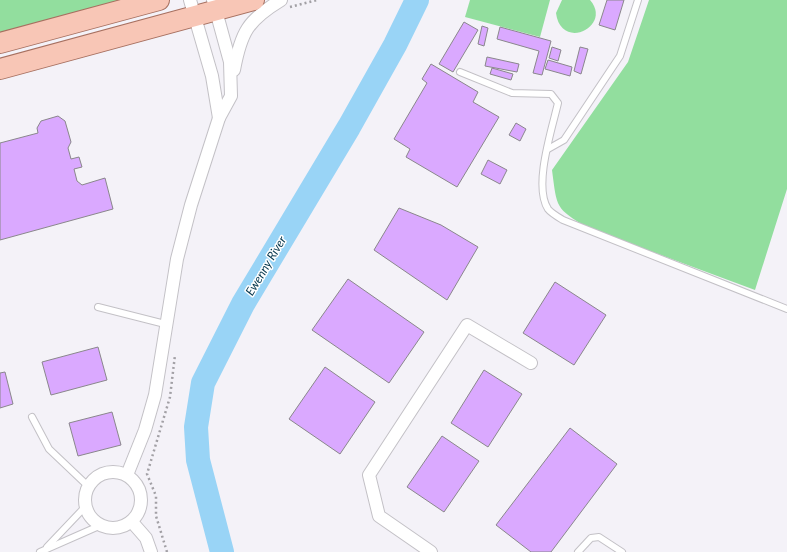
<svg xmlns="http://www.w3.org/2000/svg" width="787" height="552" font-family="Lato,sans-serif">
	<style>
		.green { fill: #92de9e }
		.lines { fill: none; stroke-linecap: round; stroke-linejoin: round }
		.river { stroke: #99d4f6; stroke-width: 24 }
		.building { fill: #daa9ff; stroke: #8a878c }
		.service-casing { stroke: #c3c1c6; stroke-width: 8 }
		.minor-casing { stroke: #c3c1c6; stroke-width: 14 }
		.primary-casing { stroke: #a77060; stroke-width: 22 }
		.path { stroke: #a2a0a5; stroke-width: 2.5; stroke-dasharray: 2 3; stroke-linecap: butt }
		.service { stroke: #fff; stroke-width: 6 }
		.minor { stroke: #fff; stroke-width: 12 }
		.primary { stroke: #f8c6b6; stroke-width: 20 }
		.labels { text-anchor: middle; stroke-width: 3; stroke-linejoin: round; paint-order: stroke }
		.water-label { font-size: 12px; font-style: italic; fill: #06374d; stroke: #fff }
	</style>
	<rect width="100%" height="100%" fill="#f4f2f8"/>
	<g class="green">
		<polygon points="0,0 124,0 0,34"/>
		<polygon points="470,0 550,0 540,37 465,17"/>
		<path d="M562,0H590C613,26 561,52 556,13Z"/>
		<path d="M649,0H787V189L755,290L588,228C555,208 557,208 552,170L628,62Z"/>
	</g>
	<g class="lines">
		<polyline class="river" points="222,552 198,460 196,427 203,383 243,304 349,127 395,45 417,0"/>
	</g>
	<g class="building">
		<polygon points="607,0 624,0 615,30 599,25"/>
		<polygon points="464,22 478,30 453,72 439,64"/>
		<polygon points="482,26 488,28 484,46 478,44"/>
		<polygon points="500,27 551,41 542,75 533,73 539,51 497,39"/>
		<polygon points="552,47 561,50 558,61 549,58"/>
		<polygon points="580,47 588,49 581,74 574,71"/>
		<polygon points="487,57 519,64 517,72 485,66"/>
		<polygon points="548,60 572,67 570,76 545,69"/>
		<polygon points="431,64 478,92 473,102 499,117 457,187 406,157 410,149 394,139 427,83 422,79"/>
		<polygon points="492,68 513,74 511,80 490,74"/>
		<polygon points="58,116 65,121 71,142 68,148 71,159 79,157 82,167 74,169 77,181 82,185 105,178 113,209 0,240 0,143 38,133 37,128 41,121"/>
		<polygon points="516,123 526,129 520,141 509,135"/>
		<polygon points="488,160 507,170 500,184 481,174"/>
		<polygon points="399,208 441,225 478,247 447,300 374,250"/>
		<polygon points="348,279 424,332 389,383 312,330"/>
		<polygon points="555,282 606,315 574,365 523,333"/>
		<polygon points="98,347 107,380 51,395 42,362"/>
		<polygon points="325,367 375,402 340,454 289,419"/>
		<polygon points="484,370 522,394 488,447 451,423"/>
		<polygon points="5,372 13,404 0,408 0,373"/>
		<polygon points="112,412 121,445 78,456 69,423"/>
		<polygon points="570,428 617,464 551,552 531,552 496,525"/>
		<polygon points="442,436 479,461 444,512 407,487"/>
	</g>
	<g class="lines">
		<g class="service-casing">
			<g id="service">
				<path d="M460,72L512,93L551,94L558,103C552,129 533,186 548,209C551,213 558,217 563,220L787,309"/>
				<polyline points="548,149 564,140 620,56 638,0"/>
				<polyline points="98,307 165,324"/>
				<polyline points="32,417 49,449 88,486"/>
				<polyline points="47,547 85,507"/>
				<polyline points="40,552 99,526"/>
				<polyline points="578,552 591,538 599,537 622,552"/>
			</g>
		</g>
		<g class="minor-casing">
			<g id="minor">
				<polyline points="190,0 212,76 219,118"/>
				<path d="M234,70C241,32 248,20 281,0"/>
				<circle cx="113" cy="500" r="28"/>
				<polyline points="127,475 145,430 155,395 177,259 191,205 219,118 231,96 230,62 213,0"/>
				<polyline points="132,522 146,538 151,552"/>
				<polyline points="431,552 379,516 369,475 467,325 531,363"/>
			</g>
		</g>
		<g class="primary-casing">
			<g id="primary">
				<polyline points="0,43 159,0"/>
				<polyline points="0,69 254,0"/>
			</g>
		</g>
		<g class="path">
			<polyline points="290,7 317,0"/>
			<polyline points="167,552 156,516 156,496 147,474 170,397 175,355"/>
		</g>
		<use href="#service" class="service"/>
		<use href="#minor" class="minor"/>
		<use href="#primary" class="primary"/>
	</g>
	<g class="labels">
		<g class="water-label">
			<text transform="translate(266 266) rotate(-59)" y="4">Ewenny River</text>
		</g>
	</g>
</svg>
